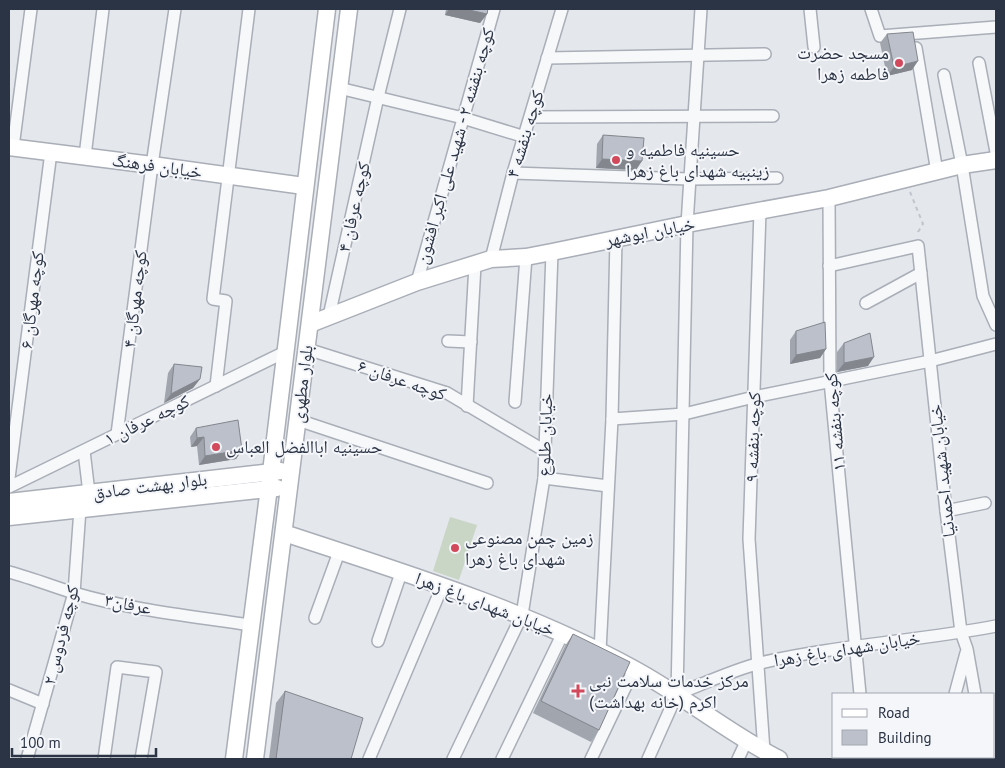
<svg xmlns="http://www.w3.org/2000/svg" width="1005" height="768" font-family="'PT Sans','Noto Naskh Arabic',sans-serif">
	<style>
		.green { fill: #c9d6c5 }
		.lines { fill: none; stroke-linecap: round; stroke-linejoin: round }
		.street-casing { stroke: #a9aeb7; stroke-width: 14 }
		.secondary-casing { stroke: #a9aeb7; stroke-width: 19 }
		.path { stroke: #c2c5cb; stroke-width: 2; stroke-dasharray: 4 4; stroke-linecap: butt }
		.street { stroke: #f7f8fa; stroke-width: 11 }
		.secondary { stroke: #fff; stroke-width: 16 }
		.wall { fill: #a1a5ae }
		.shaded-wall { fill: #83868d }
		.building { fill: #bbc0ca; stroke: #83868d }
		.poi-dot { fill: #d1495b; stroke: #f4f6f9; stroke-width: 2 }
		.labels { text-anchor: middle; stroke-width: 4; stroke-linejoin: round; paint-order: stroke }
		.poi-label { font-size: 18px; fill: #2b3445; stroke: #f4f6f9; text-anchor: start }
		.street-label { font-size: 18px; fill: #2b3445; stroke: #f4f6f9 }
	</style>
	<rect width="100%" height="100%" fill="#e4e7ec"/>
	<polygon class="green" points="450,517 477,525 459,580 433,571"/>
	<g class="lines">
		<g class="street-casing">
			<g id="street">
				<polyline points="810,9 814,47"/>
				<polyline points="871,9 880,36 996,27"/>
				<polyline points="916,48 937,172"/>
				<polyline points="547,58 765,54"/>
				<polyline points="979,63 996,152"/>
				<polyline points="944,75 962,165 983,296 996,325"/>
				<polyline points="339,88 463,118 525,137"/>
				<polyline points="531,117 773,116"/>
				<polyline points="13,147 31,9"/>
				<polyline points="85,156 103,9"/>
				<polyline points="513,173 689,179 777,178"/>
				<polyline points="829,198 830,381 860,694"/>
				<polyline points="760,211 749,539 764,751"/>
				<polyline points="491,259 513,173 562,9"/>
				<polyline points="829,266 918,246 946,511 961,632 967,649 975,694"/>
				<polyline points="417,282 494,9"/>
				<polyline points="866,303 921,273"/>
				<polyline points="329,316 378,97 400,9"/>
				<polyline points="448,341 471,342"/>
				<polyline points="307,349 447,393 545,451"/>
				<polyline points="216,386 226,301 213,299 249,9"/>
				<polyline points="515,402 526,257"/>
				<polyline points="467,406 475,265"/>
				<polyline points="612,419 684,414 754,397 930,361 996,344"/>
				<polyline points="298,420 487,483"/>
				<polyline points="117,434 152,165 175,9"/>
				<polyline points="84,451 89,493"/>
				<polyline points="9,478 51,152"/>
				<polyline points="544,478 608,486"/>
				<polyline points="9,487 285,352"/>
				<polyline points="946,511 985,503"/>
				<path d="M9,572C31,578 52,586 74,593C131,610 192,616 250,625"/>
				<polyline points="315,618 339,552"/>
				<polyline points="378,641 401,573"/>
				<polyline points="600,651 612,419 616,239"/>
				<polyline points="9,690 43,704"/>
				<path d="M677,694C703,684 733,670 760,663C838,645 918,641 996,626"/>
				<polyline points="955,694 966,653"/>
				<polyline points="865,757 865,759"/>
				<polyline points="987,757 987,759"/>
				<polyline points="27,759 74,593 80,509"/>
				<polyline points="104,759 117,667 156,672 141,759"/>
				<polyline points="369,759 442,587"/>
				<polyline points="453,759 522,615 544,478 552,252"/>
				<polyline points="502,759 563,633"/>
				<polyline points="591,759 634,669"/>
				<polyline points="648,759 677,694 687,224 701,9"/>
				<polyline points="738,759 746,742"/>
			</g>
		</g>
		<g class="secondary-casing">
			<g id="secondary">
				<polyline points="9,147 152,165 304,186"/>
				<polyline points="310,324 417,282 491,259 526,257 552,252 687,224 829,198 962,165 996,160"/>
				<polyline points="9,502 281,471"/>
				<polyline points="9,517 277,488"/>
				<path d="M284,533C402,572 524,609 634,669C684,696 728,733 779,759"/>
				<polyline points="234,759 271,472 327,9"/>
				<polyline points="255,759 349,9"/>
			</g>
		</g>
		<polyline class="path" points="910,192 923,224 918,232 918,236"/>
		<use href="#street" class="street"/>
		<use href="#secondary" class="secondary"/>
	</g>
	<g class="wall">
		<polygon points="446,9 488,9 487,14 480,23 445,15"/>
		<polygon points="887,34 912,70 887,76 880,43"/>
		<polygon points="603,135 636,170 596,168 597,144"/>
		<polygon points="796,331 826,349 820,358 790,364 790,340"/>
		<polygon points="844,343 868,366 837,372 837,352"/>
		<polygon points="174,364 200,379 193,388 164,403 168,373"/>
		<polygon points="196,428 242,450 236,459 199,465 197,446 191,447 190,437"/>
		<polygon points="573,634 599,730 591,742 533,713 565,646"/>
		<polygon points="285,691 351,759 269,759 276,703"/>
	</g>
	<g class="shaded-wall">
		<polygon points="449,9 465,9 487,14 480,23 445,15"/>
		<polygon points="918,61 912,70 887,76 894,67"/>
		<polygon points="602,159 642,161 636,170 596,168"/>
		<polygon points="826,349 820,358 790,364 796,355"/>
		<polygon points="874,357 868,366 837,372 844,363"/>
		<polygon points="200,379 193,388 164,403 171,394"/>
		<polygon points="204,437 197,446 191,447 197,438"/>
		<polygon points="242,450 236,459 199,465 205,456"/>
	</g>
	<g class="building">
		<polygon points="465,9 488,9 487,14"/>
		<polygon points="913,32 918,61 894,67 887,34"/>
		<polygon points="603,135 644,138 642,161 602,159"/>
		<polygon points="825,322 826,349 796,355 796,331"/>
		<polygon points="870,333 874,357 844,363 844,343"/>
		<polygon points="174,364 202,367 200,379 171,394"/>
		<polygon points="238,420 242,450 205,456 204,437 197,438 196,428"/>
		<polygon points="573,634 630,662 599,730 541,701"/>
		<polygon points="285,691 363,718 351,759 276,759"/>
	</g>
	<g class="poi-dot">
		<circle cx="899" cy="63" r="5"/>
		<circle cx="616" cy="160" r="5"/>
		<circle cx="216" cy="447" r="5"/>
		<circle cx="455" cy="548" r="5"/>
		<path d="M575.5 683.5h5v5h5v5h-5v5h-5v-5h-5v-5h5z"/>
	</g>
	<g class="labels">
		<g class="poi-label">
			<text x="889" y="59" text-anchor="end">مسجد حضرت<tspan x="889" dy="21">فاطمه زهرا</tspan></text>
			<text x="626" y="156">حسینیه فاطمیه و<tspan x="626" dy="21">زینبیه شهدای باغ زهرا</tspan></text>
			<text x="226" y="453">حسینیه اباالفضل العباس</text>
			<text x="465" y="544">زمین چمن مصنوعی<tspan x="465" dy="21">شهدای باغ زهرا</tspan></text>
			<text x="589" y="687">مرکز خدمات سلامت نبی<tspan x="589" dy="21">اکرم (خانه بهداشت)</tspan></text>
		</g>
		<g class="street-label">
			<text transform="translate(525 134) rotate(-73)" y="6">کوچه بنفشه ۴</text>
			<text transform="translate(455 146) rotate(-74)" y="6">کوچه بنفشه ۲ - شهید علی اکبر افشون</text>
			<text transform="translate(157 166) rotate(8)" y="6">خیابان فرهنگ</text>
			<text transform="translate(354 207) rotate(-77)" y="6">کوچه عرفان ۴</text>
			<text transform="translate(650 232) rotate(-11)" y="6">خیابان ابوشهر</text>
			<text transform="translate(135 299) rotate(-83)" y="6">کوچه مهرگان ۴</text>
			<text transform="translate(32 300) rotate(-83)" y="6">کوچه مهرگان ۶</text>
			<text transform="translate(402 380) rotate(19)" y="6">کوچه عرفان ۶</text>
			<text transform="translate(302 384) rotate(-83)" y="6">بلوار مطهری</text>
			<text transform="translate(147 420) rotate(-26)" y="6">کوچه عرفان ۱</text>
			<text transform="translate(835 422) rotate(-95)" y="6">کوچه بنفشه ۱۱</text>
			<text transform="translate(545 435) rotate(-88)" y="6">خیابان طلوع</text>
			<text transform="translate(753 437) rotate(-88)" y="6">کوچه بنفشه ۹</text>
			<text transform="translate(942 471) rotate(-96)" y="6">خیابان شهید احمدنیا</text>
			<text transform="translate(150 486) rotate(-7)" y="6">بلوار بهشت صادق</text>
			<text transform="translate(128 604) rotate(11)" y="6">عرفان۳</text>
			<text transform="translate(485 604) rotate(21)" y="6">خیابان شهدای باغ‌ زهرا</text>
			<text transform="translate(61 635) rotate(-76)" y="6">کوچه فردوس ۲</text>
			<text transform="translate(847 649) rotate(-9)" y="6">خیابان شهدای باغ زهرا</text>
		</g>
	</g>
	<rect width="1005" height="768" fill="none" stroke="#2b3445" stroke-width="20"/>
	<rect x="832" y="693" width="162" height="65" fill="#f4f6f9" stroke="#a4a8b1"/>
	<rect x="842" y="709" width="25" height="8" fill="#ffffff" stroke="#a4a8b1"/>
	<text x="878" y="718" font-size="15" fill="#2b3445">Road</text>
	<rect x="842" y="730" width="25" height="15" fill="#bbc0ca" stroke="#a4a8b1"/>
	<text x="878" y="743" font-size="15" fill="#2b3445">Building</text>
	<path d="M12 748v8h144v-8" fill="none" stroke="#2b3445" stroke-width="2.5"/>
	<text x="20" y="748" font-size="15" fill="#2b3445" stroke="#f4f6f9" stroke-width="4" paint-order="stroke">100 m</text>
</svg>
